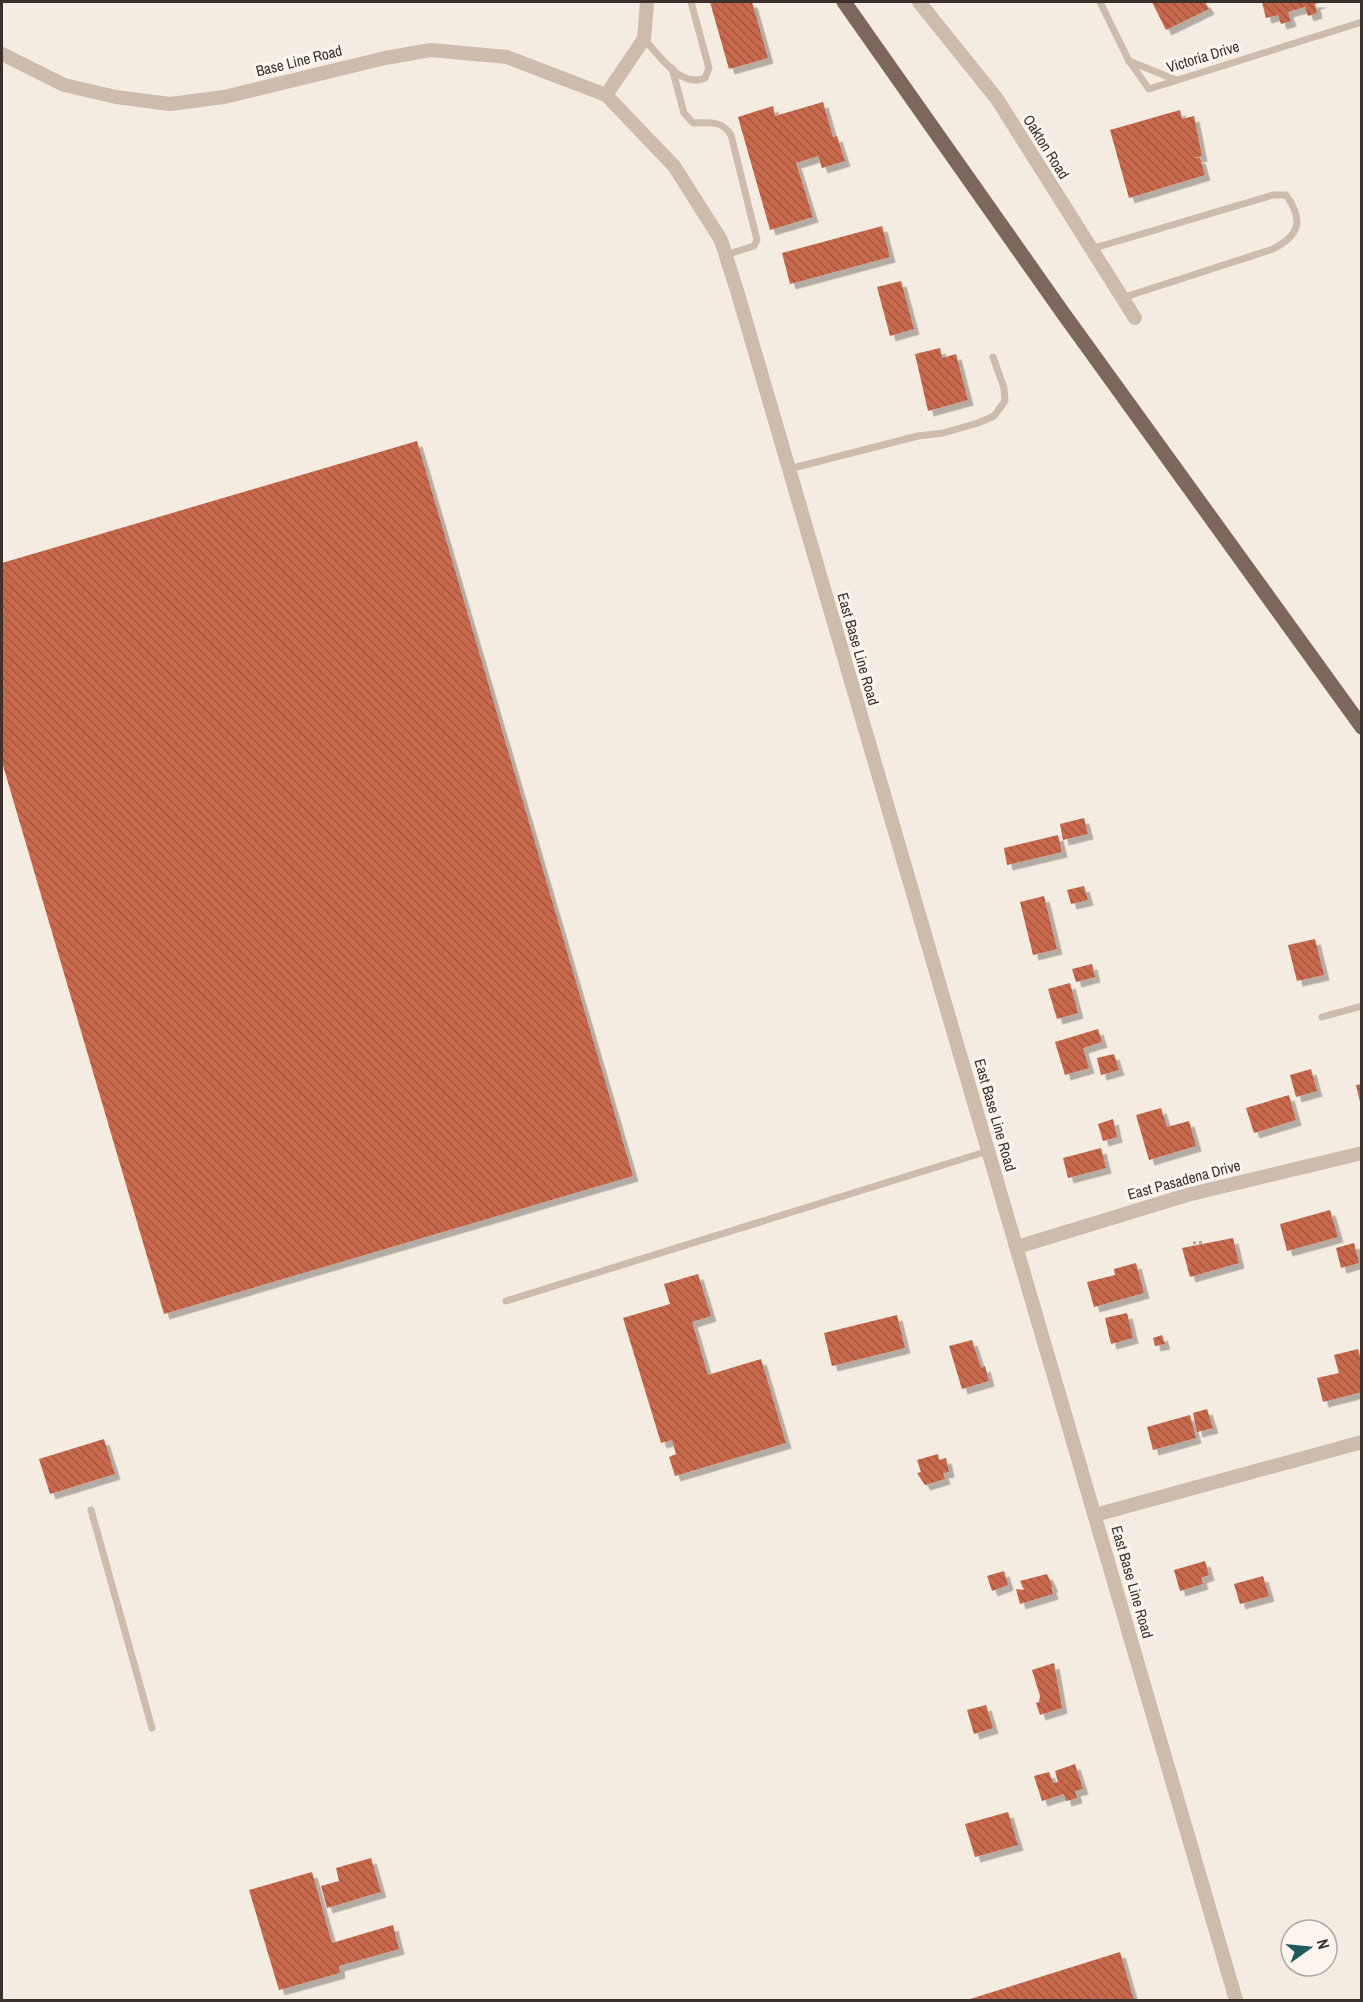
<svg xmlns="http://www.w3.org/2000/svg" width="1363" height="2002" font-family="'Archivo Narrow',sans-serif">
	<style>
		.building { fill: url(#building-back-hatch); filter: url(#shadow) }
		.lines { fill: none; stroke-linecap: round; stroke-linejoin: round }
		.path { stroke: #b9a596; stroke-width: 3; stroke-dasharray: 3 3; stroke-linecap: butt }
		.lane { stroke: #cdbbac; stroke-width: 7 }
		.street { stroke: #cdbbac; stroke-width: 14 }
		.primary { stroke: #7d675c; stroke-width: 15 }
		.labels { text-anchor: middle; stroke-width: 6; stroke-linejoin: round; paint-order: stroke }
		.street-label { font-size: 15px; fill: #3b302b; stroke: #fbf5ee }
	</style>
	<defs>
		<pattern id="building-back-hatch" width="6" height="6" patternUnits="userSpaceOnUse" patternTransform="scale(1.5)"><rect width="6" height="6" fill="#c8694b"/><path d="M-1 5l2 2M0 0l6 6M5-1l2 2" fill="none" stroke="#a4573f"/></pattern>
		<filter id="shadow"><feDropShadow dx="5.5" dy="5.5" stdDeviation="0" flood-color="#0004"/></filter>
	</defs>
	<rect width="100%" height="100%" fill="#f4ebe1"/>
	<g class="building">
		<polygon points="710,2 752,2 768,58 729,69"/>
		<polygon points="1152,2 1205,2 1209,9 1166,30"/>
		<polygon points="1262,2 1322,2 1315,4 1317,13 1308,16 1305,7 1288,12 1291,21 1281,24 1278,15 1266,18"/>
		<polygon points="823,102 833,137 837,136 845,161 822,168 818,156 796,163 813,217 770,230 738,117 773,106 775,116"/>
		<polygon points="1180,110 1182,119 1194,116 1202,156 1193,158 1200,158 1205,175 1129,198 1110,130"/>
		<polygon points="882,226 890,257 790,284 782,253"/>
		<polygon points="901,281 914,329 890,336 877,287"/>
		<polygon points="940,348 942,358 956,354 968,400 928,411 915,354"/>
		<polygon points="417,441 633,1176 164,1314 2,762 2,563"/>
		<polygon points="1084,818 1088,834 1063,840 1060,824"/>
		<polygon points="1058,835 1062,852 1007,865 1004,848"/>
		<polygon points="1084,886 1088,900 1071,904 1067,890"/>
		<polygon points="1044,896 1057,949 1033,955 1020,902"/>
		<polygon points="1315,939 1324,975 1297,981 1288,945"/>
		<polygon points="1092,964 1095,977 1076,982 1072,969"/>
		<polygon points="1070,983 1078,1013 1057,1019 1048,989"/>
		<polygon points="1098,1029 1102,1042 1083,1048 1089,1068 1065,1075 1055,1042"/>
		<polygon points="1114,1054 1119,1070 1101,1075 1097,1058"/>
		<polygon points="1311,1069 1317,1091 1296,1097 1290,1075"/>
		<polygon points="1362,1084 1362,1106 1361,1106 1356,1085"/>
		<polygon points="1289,1095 1296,1120 1254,1133 1246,1108"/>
		<polygon points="1161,1108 1167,1127 1189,1121 1196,1146 1149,1160 1136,1115"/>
		<polygon points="1113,1119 1117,1137 1103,1141 1098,1124"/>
		<polygon points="1101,1148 1106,1168 1068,1178 1063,1158"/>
		<polygon points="1330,1210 1338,1237 1287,1251 1280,1224"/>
		<polygon points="1233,1238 1239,1263 1190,1277 1182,1248"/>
		<polygon points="1354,1243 1359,1263 1341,1268 1336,1248"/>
		<polygon points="1136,1263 1144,1293 1094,1307 1087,1282 1115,1275 1114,1269"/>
		<polygon points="698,1274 711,1316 692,1322 708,1375 761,1359 786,1443 675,1476 669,1457 676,1454 672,1440 661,1443 623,1318 670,1304 664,1284"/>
		<polygon points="1127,1313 1133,1338 1111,1344 1105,1318"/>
		<polygon points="897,1315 905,1348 832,1366 824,1333"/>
		<polygon points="1162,1335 1165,1344 1155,1346 1153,1338"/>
		<polygon points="972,1340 981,1368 985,1366 989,1381 962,1389 949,1346"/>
		<polygon points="1358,1349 1362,1363 1362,1392 1323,1402 1317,1378 1339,1373 1334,1355"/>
		<polygon points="1207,1409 1213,1428 1197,1432 1193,1413"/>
		<polygon points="1190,1415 1196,1438 1153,1450 1147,1427"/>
		<polygon points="104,1439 115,1474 50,1494 39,1459"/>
		<polygon points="938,1454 939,1460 946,1458 949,1472 943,1473 945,1479 925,1485 917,1473 921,1472 917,1460"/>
		<polygon points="1205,1561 1209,1575 1201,1578 1203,1584 1180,1591 1174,1570"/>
		<polygon points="1004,1571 1008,1585 992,1591 987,1576"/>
		<polygon points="1047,1574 1053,1587 1051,1587 1053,1594 1020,1604 1016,1589 1024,1590 1020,1581"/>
		<polygon points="1263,1576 1269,1596 1240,1604 1234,1584"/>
		<polygon points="1054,1663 1062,1708 1040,1715 1036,1703 1039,1702 1040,1696 1032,1670"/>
		<polygon points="986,1705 993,1728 974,1734 967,1710"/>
		<polygon points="1075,1764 1083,1789 1075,1791 1077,1798 1066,1801 1064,1794 1042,1801 1034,1776 1049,1772 1053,1783 1058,1782 1055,1771"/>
		<polygon points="1008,1812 1018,1845 975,1857 965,1824"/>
		<polygon points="371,1858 381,1892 327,1908 321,1886 339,1881 336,1868"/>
		<polygon points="312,1872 332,1943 393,1925 399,1949 339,1966 340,1973 279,1990 249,1890"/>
		<polygon points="1120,1952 1134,2000 967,2000"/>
	</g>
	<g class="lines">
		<polyline class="path" points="1193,1243 1205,1242"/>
		<g class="lane">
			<polyline points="1100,2 1129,61 1149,89 1362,22"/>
			<path d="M644,39C659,55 681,89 705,78L709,68L691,2"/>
			<polyline points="1129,61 1176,80"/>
			<path d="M672,68L684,113L693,123C709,123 722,120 731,135L757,240L754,246L725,255"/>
			<path d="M1091,249L1273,195H1286C1304,220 1300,235 1273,249L1122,298"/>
			<polyline points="789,469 918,436 943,433 978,423 994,416 1005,401 1004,388 993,357"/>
			<polyline points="1322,1017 1362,1006"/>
			<polyline points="506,1301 988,1151"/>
			<polyline points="91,1510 152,1728"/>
		</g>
		<g class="street">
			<polyline points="919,2 997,99 1135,318"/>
			<polyline points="2,54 64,85 116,97 170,104 224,97 385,58 431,50 507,57 606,95 674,166 721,240 738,294 1236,2000"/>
			<polyline points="606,95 644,39 647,2"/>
			<polyline points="1017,1247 1187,1195 1362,1153"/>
			<polyline points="1095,1515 1362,1442"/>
		</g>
		<polyline class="primary" points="844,2 1063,313 1362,727"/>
	</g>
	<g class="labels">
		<g class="street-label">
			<text transform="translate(1203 57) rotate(-17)" y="5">Victoria Drive</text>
			<text transform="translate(299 61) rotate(-14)" y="5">Base Line Road</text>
			<text transform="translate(1046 147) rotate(58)" y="5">Oakton Road</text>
			<text transform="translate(858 649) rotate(74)" y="5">East Base Line Road</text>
			<text transform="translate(995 1115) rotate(74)" y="5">East Base Line Road</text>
			<text transform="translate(1184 1180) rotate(-15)" y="5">East Pasadena Drive</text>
			<text transform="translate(1132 1582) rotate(74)" y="5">East Base Line Road</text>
		</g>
	</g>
	<rect width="1363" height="2002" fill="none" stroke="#3b302b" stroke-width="6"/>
	<g transform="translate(1309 1948) rotate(75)"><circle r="28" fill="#fbf5ee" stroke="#aea6a0" stroke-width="1.5"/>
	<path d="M0-4.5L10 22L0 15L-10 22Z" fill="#1f5a5e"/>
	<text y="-9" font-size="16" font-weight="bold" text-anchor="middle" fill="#3b302b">N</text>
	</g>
</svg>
